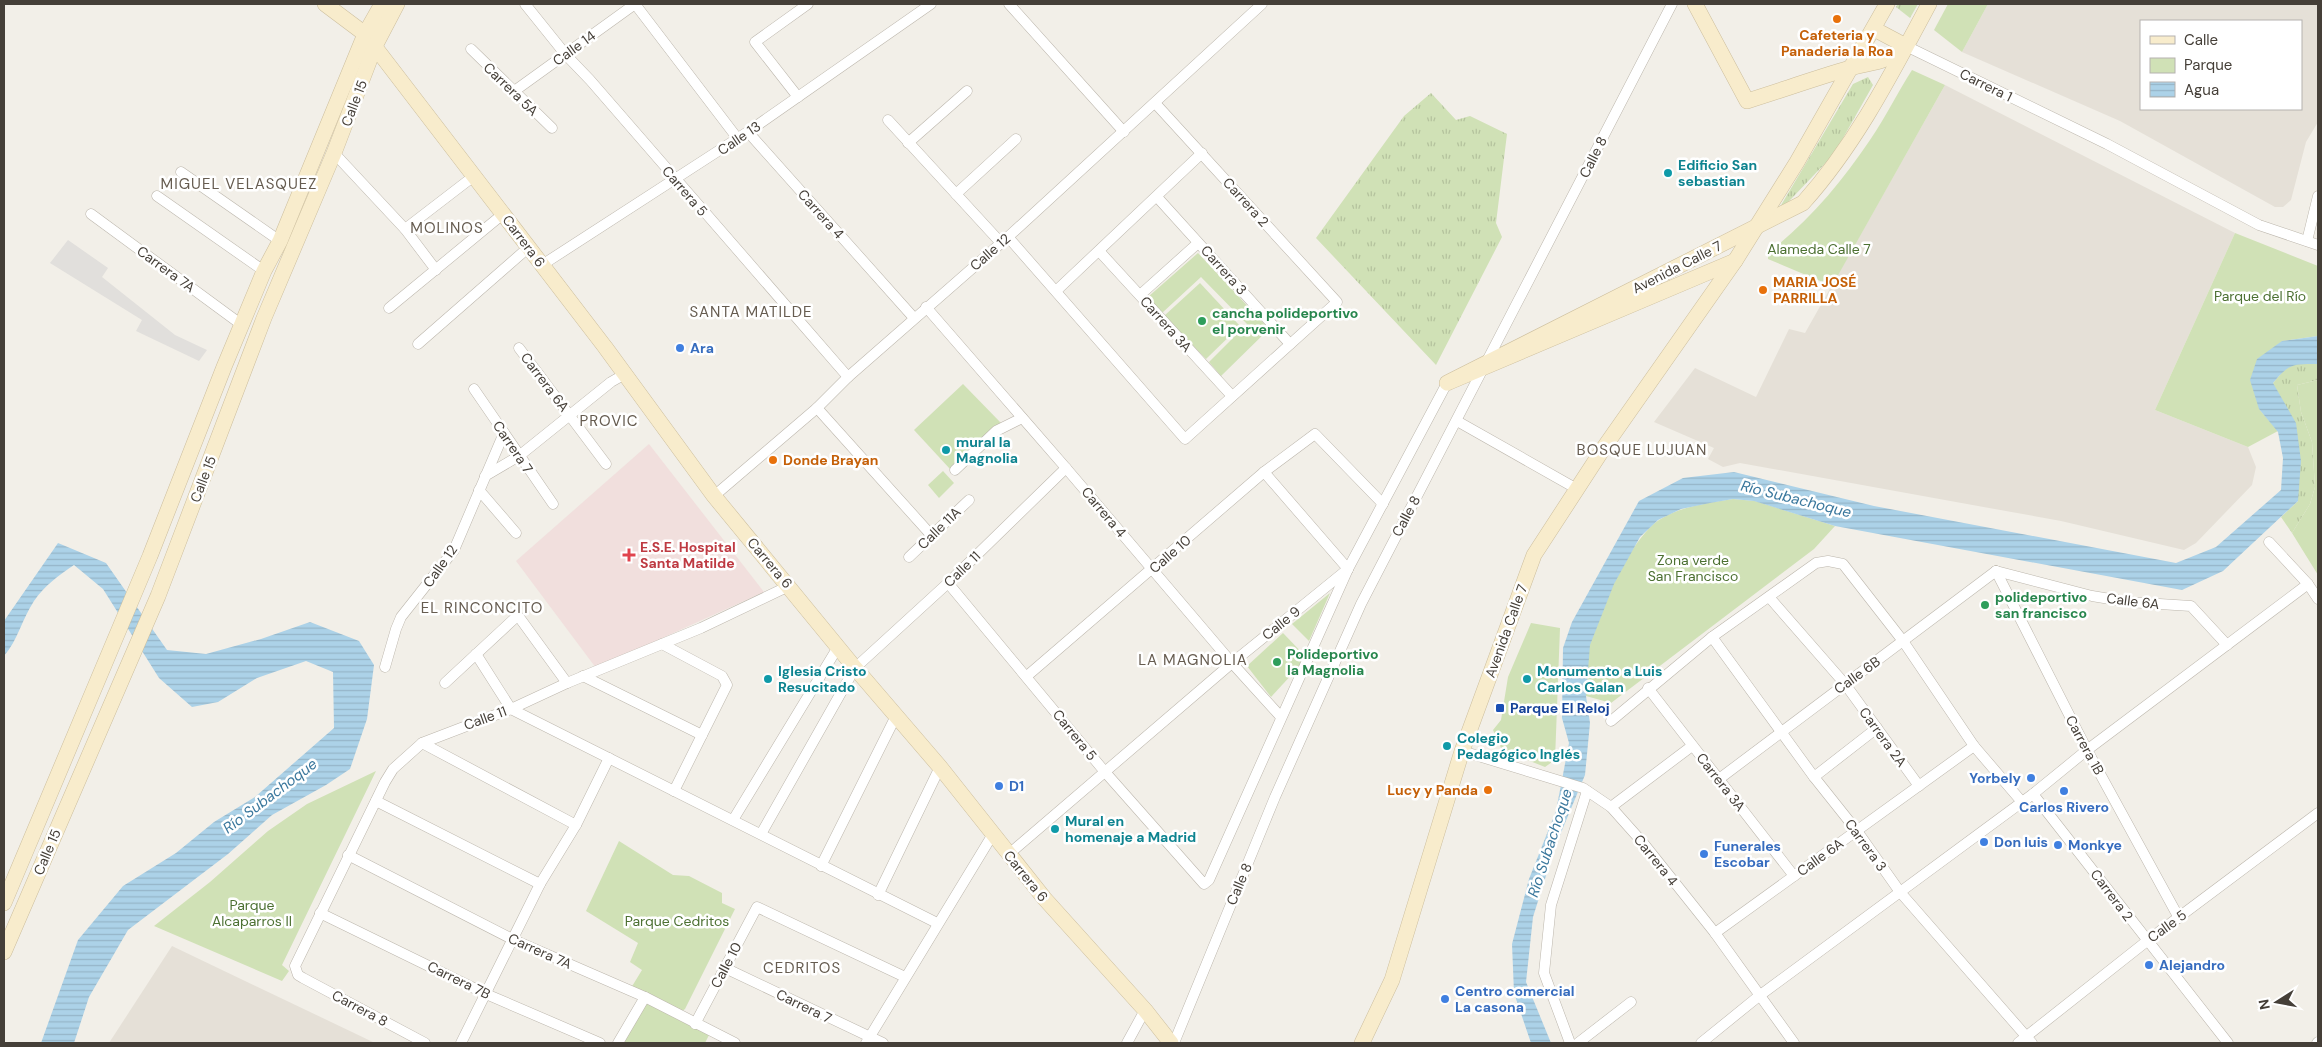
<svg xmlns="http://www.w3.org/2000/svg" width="2322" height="1047" font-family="'DM Sans',sans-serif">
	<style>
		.residential { fill: #e5e0d7; fill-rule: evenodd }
		.medical { fill: #f1dfdd }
		.grass { fill: url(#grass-tufts) }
		.park { fill: #d0e1b6 }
		.parking { fill: #e1dfdc }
		.water { fill: url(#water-rules) }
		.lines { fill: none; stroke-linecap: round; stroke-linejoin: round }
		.street-casing { stroke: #bcb6ac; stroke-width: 11 }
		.secondary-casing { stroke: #ccbe9d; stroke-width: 16 }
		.street { stroke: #fff; stroke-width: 10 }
		.secondary { stroke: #f8eccc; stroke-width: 15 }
		.food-dot { fill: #e8710a; stroke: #fff; stroke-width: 2 }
		.culture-dot { fill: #0f9aa8; stroke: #fff; stroke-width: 2 }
		.leisure-dot { fill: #2e9e5b; stroke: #fff; stroke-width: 2 }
		.shop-dot { fill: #3f7fe0; stroke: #fff; stroke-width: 2 }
		.health-dot { fill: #e0444e; stroke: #fff; stroke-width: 2 }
		.transit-dot { fill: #1a4fb4; stroke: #fff; stroke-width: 2 }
		.labels { text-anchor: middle; stroke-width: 5; stroke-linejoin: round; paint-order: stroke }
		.food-label { font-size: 14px; font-weight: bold; fill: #c56008; stroke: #fff; text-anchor: start }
		.street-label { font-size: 14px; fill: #453f38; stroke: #fff }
		.culture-label { font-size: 14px; font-weight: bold; fill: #0d838f; stroke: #fff; text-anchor: start }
		.park-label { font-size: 14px; fill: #4c7032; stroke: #fff }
		.leisure-label { font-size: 14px; font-weight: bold; fill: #27864d; stroke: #fff; text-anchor: start }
		.shop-label { font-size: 14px; font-weight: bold; fill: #366cbe; stroke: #fff; text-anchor: start }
		.health-label { font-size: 14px; font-weight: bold; fill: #be3a42; stroke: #fff; text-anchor: start }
		.transit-label { font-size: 14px; font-weight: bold; fill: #164399; stroke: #fff; text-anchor: start }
		.neighbourhood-label { font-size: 15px; letter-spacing: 1px; fill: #665c50; stroke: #fff }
		.water-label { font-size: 15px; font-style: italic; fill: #3b789d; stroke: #fff }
	</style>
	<defs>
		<pattern id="grass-tufts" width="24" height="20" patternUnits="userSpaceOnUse" patternTransform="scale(1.25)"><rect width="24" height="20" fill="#d0e1b6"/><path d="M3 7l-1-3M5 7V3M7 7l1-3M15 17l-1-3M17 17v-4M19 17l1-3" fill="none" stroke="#b4c29d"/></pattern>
		<pattern id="water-rules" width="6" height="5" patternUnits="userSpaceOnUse" patternTransform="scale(1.25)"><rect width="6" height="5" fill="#acd2e8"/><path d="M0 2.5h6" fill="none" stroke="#95b5c8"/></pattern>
	</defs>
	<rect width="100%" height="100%" fill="#f2efe8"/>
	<g class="residential">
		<path d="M1988,4H2318V122L2306,142L2291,200L2283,207H2275L2120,121L1962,52ZM2141,21H2301V109H2141Z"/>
		<polygon points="1945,85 2235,233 2155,410 2248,447 2256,467 2252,485 2196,543 2184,550 2061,521 1740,463 1723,467 1708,459 1714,448 1654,422 1695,368 1756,397 1789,329 1805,333"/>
		<polygon points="172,946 375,1043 109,1043"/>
	</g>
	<polygon class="medical" points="649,444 764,592 596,668 516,561"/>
	<g class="grass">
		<polygon points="1898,4 1918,4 1910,18 1896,7"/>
		<polygon points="1868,77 1873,85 1834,154 1774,217 1853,84"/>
		<polygon points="1431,93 1456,120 1470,116 1507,134 1496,223 1502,237 1436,365 1316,238 1404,116"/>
		<polygon points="2293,364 2318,364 2318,380 2297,385 2301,412 2312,442 2315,487 2310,504 2292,533 2281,517 2298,501 2273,383 2283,371"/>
	</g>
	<g class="park">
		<polygon points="1948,4 1988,4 1962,52 1934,30"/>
		<path d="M1912,70L1945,85L1832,286L1768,259V253C1809,221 1841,183 1870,140C1886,117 1897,93 1912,70Z"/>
		<polygon points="2235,233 2318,266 2318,336 2282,341 2259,409 2278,431 2248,447 2155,410"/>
		<polygon points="1198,253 1269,329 1221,376 1209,362 1247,324 1201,277 1162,313 1148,297"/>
		<polygon points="1200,283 1240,326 1206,359 1164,316"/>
		<polygon points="2318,380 2318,575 2292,533 2310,504 2315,487 2312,442 2301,412 2297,385"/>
		<polygon points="963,384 1001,423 950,469 914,430"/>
		<polygon points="943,471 954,483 939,498 928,485"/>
		<path d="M1733,499L1755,501L1835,526L1814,549L1611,703L1586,696C1586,679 1586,662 1589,646C1596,614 1632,537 1659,520C1681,506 1708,503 1733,499Z"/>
		<polygon points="1330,593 1309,641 1292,624"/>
		<polygon points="1531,623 1560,628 1555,760 1545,767 1502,750 1493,730 1501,720 1508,677"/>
		<polygon points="1283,633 1307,658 1271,697 1247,666"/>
		<polygon points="376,771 282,965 289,971 282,981 154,926 210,882 268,831 307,804"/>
		<polygon points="619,841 673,875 689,876 722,893 722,903 735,909 685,1009 679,1013 631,988 642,970 630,962 638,943 586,911"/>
		<polygon points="646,1001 709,1035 705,1043 622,1043"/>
	</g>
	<polygon class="parking" points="68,240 108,268 102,277 175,335 207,350 199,361 136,331 142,320 50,263"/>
	<g class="water">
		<path d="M2318,336V364C2294,364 2289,363 2273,383L2296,423L2301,461L2298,501L2223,571L2182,590L1835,526L1754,501L1733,499L1710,503L1681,509L1658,520L1640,537L1614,584L1590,645L1586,696L1590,723L1585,775L1555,847L1533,917L1526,982L1551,1043H1531L1514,993L1512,944L1529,879L1556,811L1569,743L1562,718L1563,648L1572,622L1639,501L1683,478L1734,472L1874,506L2176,563L2216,547L2281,490L2283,458L2278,432L2259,409L2250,380L2257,359L2282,341Z"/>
		<path d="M58,543L106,563L167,650L206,654L261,639L310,622L359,641L374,665L367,719L350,769L326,785L272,815L228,854L128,930L89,997L74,1043H41L78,940L123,886L176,853L214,822L255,797L334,728L333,672L306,661L257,678L218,702L192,707L159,678L103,589L74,565C58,576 45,585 34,601C22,619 18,640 4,656V621Z"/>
	</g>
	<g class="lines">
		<g class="street-casing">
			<g id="street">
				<polyline points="525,4 566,55 590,80 848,377"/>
				<polyline points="1009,4 1124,132"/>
				<polyline points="1906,46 2107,144 2259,225 2318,245"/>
				<polyline points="471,49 552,128"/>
				<polyline points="513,92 635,4 738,139"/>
				<polyline points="798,97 755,42 808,4"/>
				<polyline points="888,120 1001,243"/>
				<polyline points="748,132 914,318"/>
				<polyline points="908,143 967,91"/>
				<polyline points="334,153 405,229 436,270"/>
				<polyline points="181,172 280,241"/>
				<polyline points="956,194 1016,139"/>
				<polyline points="157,196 264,271"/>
				<polyline points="1157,197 1290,344"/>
				<polyline points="91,214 242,325"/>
				<polyline points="405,229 474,176"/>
				<polyline points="1008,237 1185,439 1337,302 1155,103"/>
				<polyline points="2307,241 2318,196"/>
				<polyline points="1100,252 1232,396"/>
				<polyline points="542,265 749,131 931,4"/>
				<polyline points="1056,291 1202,153"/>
				<polyline points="1140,295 1198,243"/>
				<polyline points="926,307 1066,468 1232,663 1281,717"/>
				<polyline points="389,308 503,214"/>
				<polyline points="418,344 529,247"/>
				<polyline points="519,348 606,464"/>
				<polyline points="474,389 553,504"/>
				<polyline points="817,408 932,536"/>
				<polyline points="1457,421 1577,489"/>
				<polyline points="955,470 996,431 1022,418"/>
				<polyline points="1264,472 1348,569"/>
				<polyline points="485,476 519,456 611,382 625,374"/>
				<polyline points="479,490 516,533"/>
				<polyline points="714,496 817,408 848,377 1008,237 1262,4"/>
				<polyline points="2269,542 2308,584 2318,599"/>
				<polyline points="909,557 969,500"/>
				<polyline points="1996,571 2087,750 2179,918"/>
				<polyline points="1996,571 2092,596 2128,602 2191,606 2227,645"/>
				<polyline points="948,583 1105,772 1204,884 1209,880 1348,569"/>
				<polyline points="1769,597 1845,684 1919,786"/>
				<polyline points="1712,637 1814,777 1857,831 1900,892 2032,1043"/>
				<polyline points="662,644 722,676 727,685 674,791"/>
				<polyline points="476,654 511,709 937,923"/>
				<polyline points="385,667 396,629 401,617 454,550 504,433"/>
				<polyline points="583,676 702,735"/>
				<polyline points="1027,676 1264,472 1315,434 1383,504"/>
				<polyline points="445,683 515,618 519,617 567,683"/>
				<polyline points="1648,688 1794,876"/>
				<polyline points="1611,721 1712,637 1816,563 1828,561 1843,564 1903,641 1974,746 2022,802"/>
				<polyline points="422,743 576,825"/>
				<polyline points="1462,751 1583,788 1611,807 1644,844 1715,933 1794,1043"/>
				<polyline points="1814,777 1877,728"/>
				<polyline points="1719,779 1996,571"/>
				<polyline points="2033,794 2228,1043"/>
				<polyline points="376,801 540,884"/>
				<polyline points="1611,807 1692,746"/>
				<polyline points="733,820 838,647"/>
				<polyline points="761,834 855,668 948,583 1066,468"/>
				<polyline points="1009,854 1232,663 1348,569 1447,383"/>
				<polyline points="348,855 514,940 645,997 735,1043"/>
				<polyline points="821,866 896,716"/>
				<polyline points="878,895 940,767"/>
				<polyline points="320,913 486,994 600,1043"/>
				<polyline points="1715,933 1974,746"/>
				<polyline points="725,968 883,1043"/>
				<polyline points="695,1024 757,907 905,977"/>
				<polyline points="425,1043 303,978 298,975 295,966 385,782 393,769 422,743 511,709 567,683 701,628 789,586"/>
				<polyline points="461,1043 540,884 576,825 609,758"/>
				<polyline points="618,1043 645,997"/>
				<polyline points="866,1043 993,834"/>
				<polyline points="1127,1043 1145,1010"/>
				<polyline points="1174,1043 1275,797 1361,604 1672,4"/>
				<polyline points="1570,1043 1544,973 1551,905 1587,791"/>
				<polyline points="1578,1043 1631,1002"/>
				<polyline points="1701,1043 1759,996 2033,794 2087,750 2308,584"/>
				<polyline points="2018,1043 2147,941 2318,813"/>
				<polyline points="2317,1043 2318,1042"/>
			</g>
		</g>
		<g class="secondary-casing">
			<g id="secondary">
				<polyline points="325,4 365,34 605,347 714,496 855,668 940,767 1044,898 1145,1010 1171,1043"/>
				<path d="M1695,4L1747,101C1782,90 1816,78 1850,68C1874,61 1881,65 1903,48"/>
				<polyline points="1874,29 1906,46"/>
				<path d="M1735,261L1447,383L1803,203C1856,144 1892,73 1929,4"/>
				<polyline points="4,903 150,556 224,367 264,271 280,241 365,34 382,4"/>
				<polyline points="4,952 158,596 264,318 334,153 375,46 397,4"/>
				<polyline points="1362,1043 1392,980 1462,751 1534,555 1605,446 1735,261 1797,162 1887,4"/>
			</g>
		</g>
		<use href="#street" class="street"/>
		<use href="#secondary" class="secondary"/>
	</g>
	<g class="food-dot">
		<circle cx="1837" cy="19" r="5"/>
		<circle cx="1763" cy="290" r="5"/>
		<circle cx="773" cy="460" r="5"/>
		<circle cx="1488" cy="790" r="5"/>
	</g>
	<g class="culture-dot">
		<circle cx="1668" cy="173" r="5"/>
		<circle cx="946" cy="450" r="5"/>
		<circle cx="768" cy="679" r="5"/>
		<circle cx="1527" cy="679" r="5"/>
		<circle cx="1447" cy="746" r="5"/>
		<circle cx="1055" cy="829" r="5"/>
	</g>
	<g class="leisure-dot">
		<circle cx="1202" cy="321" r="5"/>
		<circle cx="1985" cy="605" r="5"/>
		<circle cx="1277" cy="662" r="5"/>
	</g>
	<g class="shop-dot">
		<circle cx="680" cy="348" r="5"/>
		<circle cx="2031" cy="778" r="5"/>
		<circle cx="999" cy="786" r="5"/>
		<circle cx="2064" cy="791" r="5"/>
		<circle cx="1984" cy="842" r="5"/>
		<circle cx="2058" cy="845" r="5"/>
		<circle cx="1704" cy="854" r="5"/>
		<circle cx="2149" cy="965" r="5"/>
		<circle cx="1445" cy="999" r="5"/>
	</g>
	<path class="health-dot" d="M626.5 547.5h5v5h5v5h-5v5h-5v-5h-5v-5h5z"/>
	<rect class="transit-dot" x="1495" y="703" width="10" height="10" rx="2.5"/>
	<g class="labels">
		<g class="food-label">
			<text x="1837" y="40" text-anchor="middle">Cafeteria y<tspan x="1837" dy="16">Panaderia la Roa</tspan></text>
			<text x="1773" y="287">MARIA JOSÉ<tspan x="1773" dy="16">PARRILLA</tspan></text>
			<text x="783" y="465">Donde Brayan</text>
			<text x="1478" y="795" text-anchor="end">Lucy y Panda</text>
		</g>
		<g class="street-label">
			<text transform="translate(574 48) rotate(-36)" y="5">Calle 14</text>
			<text transform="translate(1986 85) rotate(26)" y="5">Carrera 1</text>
			<text transform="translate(511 89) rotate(44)" y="5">Carrera 5A</text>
			<text transform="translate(354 103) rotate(-69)" y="5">Calle 15</text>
			<text transform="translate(739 138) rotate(-34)" y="5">Calle 13</text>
			<text transform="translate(1593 157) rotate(-63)" y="5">Calle 8</text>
			<text transform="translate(685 191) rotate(49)" y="5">Carrera 5</text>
			<text transform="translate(1246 202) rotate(48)" y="5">Carrera 2</text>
			<text transform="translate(821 214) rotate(48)" y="5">Carrera 4</text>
			<text transform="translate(524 241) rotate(53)" y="5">Carrera 6</text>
			<text transform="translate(990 252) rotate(-41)" y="5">Calle 12</text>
			<text transform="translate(1677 267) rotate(-27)" y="5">Avenida Calle 7</text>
			<text transform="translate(166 269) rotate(36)" y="5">Carrera 7A</text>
			<text transform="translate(1224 270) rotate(48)" y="5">Carrera 3</text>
			<text transform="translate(1166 324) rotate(48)" y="5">Carrera 3A</text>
			<text transform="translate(545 382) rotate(53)" y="5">Carrera 6A</text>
			<text transform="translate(513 447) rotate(56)" y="5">Carrera 7</text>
			<text transform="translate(203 479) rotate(-69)" y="5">Calle 15</text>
			<text transform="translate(1104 512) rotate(50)" y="5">Carrera 4</text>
			<text transform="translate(1406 516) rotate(-62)" y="5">Calle 8</text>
			<text transform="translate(939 528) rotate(-44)" y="5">Calle 11A</text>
			<text transform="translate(1170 554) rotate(-41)" y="5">Calle 10</text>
			<text transform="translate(770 563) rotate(50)" y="5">Carrera 6</text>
			<text transform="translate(440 566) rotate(-55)" y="5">Calle 12</text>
			<text transform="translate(962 569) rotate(-44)" y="5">Calle 11</text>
			<text transform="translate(2133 601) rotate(7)" y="5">Calle 6A</text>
			<text transform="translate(1281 623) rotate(-39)" y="5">Calle 9</text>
			<text transform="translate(1506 631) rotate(-70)" y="5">Avenida Calle 7</text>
			<text transform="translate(1857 675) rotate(-36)" y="5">Calle 6B</text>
			<text transform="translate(485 718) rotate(-20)" y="5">Calle 11</text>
			<text transform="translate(1075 735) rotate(51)" y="5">Carrera 5</text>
			<text transform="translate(1883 737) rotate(54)" y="5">Carrera 2A</text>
			<text transform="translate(2085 745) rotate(62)" y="5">Carrera 1B</text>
			<text transform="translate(1721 782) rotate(52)" y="5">Carrera 3A</text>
			<text transform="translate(1866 845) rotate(54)" y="5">Carrera 3</text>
			<text transform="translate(47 852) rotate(-67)" y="5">Calle 15</text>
			<text transform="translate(1820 857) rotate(-36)" y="5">Calle 6A</text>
			<text transform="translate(1656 860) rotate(51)" y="5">Carrera 4</text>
			<text transform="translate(1026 876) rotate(51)" y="5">Carrera 6</text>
			<text transform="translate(1239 884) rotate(-67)" y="5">Calle 8</text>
			<text transform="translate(2112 895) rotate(53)" y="5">Carrera 2</text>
			<text transform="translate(2167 926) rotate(-36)" y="5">Calle 5</text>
			<text transform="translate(540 951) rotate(24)" y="5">Carrera 7A</text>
			<text transform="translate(726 965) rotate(-62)" y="5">Calle 10</text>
			<text transform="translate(459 980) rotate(26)" y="5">Carrera 7B</text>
			<text transform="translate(804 1006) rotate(26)" y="5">Carrera 7</text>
			<text transform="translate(360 1008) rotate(28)" y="5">Carrera 8</text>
		</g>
		<g class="culture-label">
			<text x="1678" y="170">Edificio San<tspan x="1678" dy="16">sebastian</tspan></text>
			<text x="956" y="447">mural la<tspan x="956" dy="16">Magnolia</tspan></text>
			<text x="778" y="676">Iglesia Cristo<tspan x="778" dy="16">Resucitado</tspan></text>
			<text x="1537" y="676">Monumento a Luis<tspan x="1537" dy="16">Carlos Galan</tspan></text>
			<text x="1457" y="743">Colegio<tspan x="1457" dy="16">Pedagógico Inglés</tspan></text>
			<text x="1065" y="826">Mural en<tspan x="1065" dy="16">homenaje a Madrid</tspan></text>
		</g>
		<g class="park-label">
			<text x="1819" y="254">Alameda Calle 7</text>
			<text x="2260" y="301">Parque del Río</text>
			<text x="1693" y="565">Zona verde<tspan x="1693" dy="16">San Francisco</tspan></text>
			<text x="252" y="910">Parque<tspan x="252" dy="16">Alcaparros II</tspan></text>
			<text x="677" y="926">Parque Cedritos</text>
		</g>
		<g class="leisure-label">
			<text x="1212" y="318">cancha polideportivo<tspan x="1212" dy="16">el porvenir</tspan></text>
			<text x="1995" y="602">polideportivo<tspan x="1995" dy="16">san francisco</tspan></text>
			<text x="1287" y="659">Polideportivo<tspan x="1287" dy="16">la Magnolia</tspan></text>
		</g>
		<g class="shop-label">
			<text x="690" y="353">Ara</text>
			<text x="2021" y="783" text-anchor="end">Yorbely</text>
			<text x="1009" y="791">D1</text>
			<text x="2064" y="812" text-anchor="middle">Carlos Rivero</text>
			<text x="1994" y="847">Don luis</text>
			<text x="2068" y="850">Monkye</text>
			<text x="1714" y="851">Funerales<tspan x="1714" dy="16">Escobar</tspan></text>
			<text x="2159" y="970">Alejandro</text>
			<text x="1455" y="996">Centro comercial<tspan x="1455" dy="16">La casona</tspan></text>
		</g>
		<g class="health-label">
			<text x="640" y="552">E.S.E. Hospital<tspan x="640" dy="16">Santa Matilde</tspan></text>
		</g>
		<g class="transit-label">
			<text x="1510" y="713">Parque El Reloj</text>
		</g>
		<g class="neighbourhood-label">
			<text x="239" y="189">MIGUEL VELASQUEZ</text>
			<text x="447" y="233">MOLINOS</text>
			<text x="751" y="317">SANTA MATILDE</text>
			<text x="609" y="426">PROVIC</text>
			<text x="1642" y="455">BOSQUE LUJUAN</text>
			<text x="482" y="613">EL RINCONCITO</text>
			<text x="1193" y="665">LA MAGNOLIA</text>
			<text x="802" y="973">CEDRITOS</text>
		</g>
		<g class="water-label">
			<text transform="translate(1796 499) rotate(14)" y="5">Río Subachoque</text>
			<text transform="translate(270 796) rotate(-37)" y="5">Río Subachoque</text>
			<text transform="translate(1550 843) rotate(-72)" y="5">Río Subachoque</text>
		</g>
	</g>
	<rect width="2322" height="1047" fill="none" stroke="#453f38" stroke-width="10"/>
	<rect x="2140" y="20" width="162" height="90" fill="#ffffff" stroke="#b5b2af"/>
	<rect x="2150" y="36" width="25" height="8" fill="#f8eccc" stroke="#b5b2af"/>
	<text x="2184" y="45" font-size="15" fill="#453f38">Calle</text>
	<rect x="2150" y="58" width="25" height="15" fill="#d0e1b6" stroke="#b5b2af"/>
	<text x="2184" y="70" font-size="15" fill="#453f38">Parque</text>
	<rect x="2150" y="82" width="25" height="15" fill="url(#water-rules)" stroke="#b5b2af"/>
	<text x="2184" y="95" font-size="15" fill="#453f38">Agua</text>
	<g transform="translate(2277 1002) rotate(259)" stroke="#ffffff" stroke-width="4" paint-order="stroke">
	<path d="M0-4L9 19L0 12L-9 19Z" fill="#453f38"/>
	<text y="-8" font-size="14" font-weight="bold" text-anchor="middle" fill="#453f38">N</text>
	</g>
</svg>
